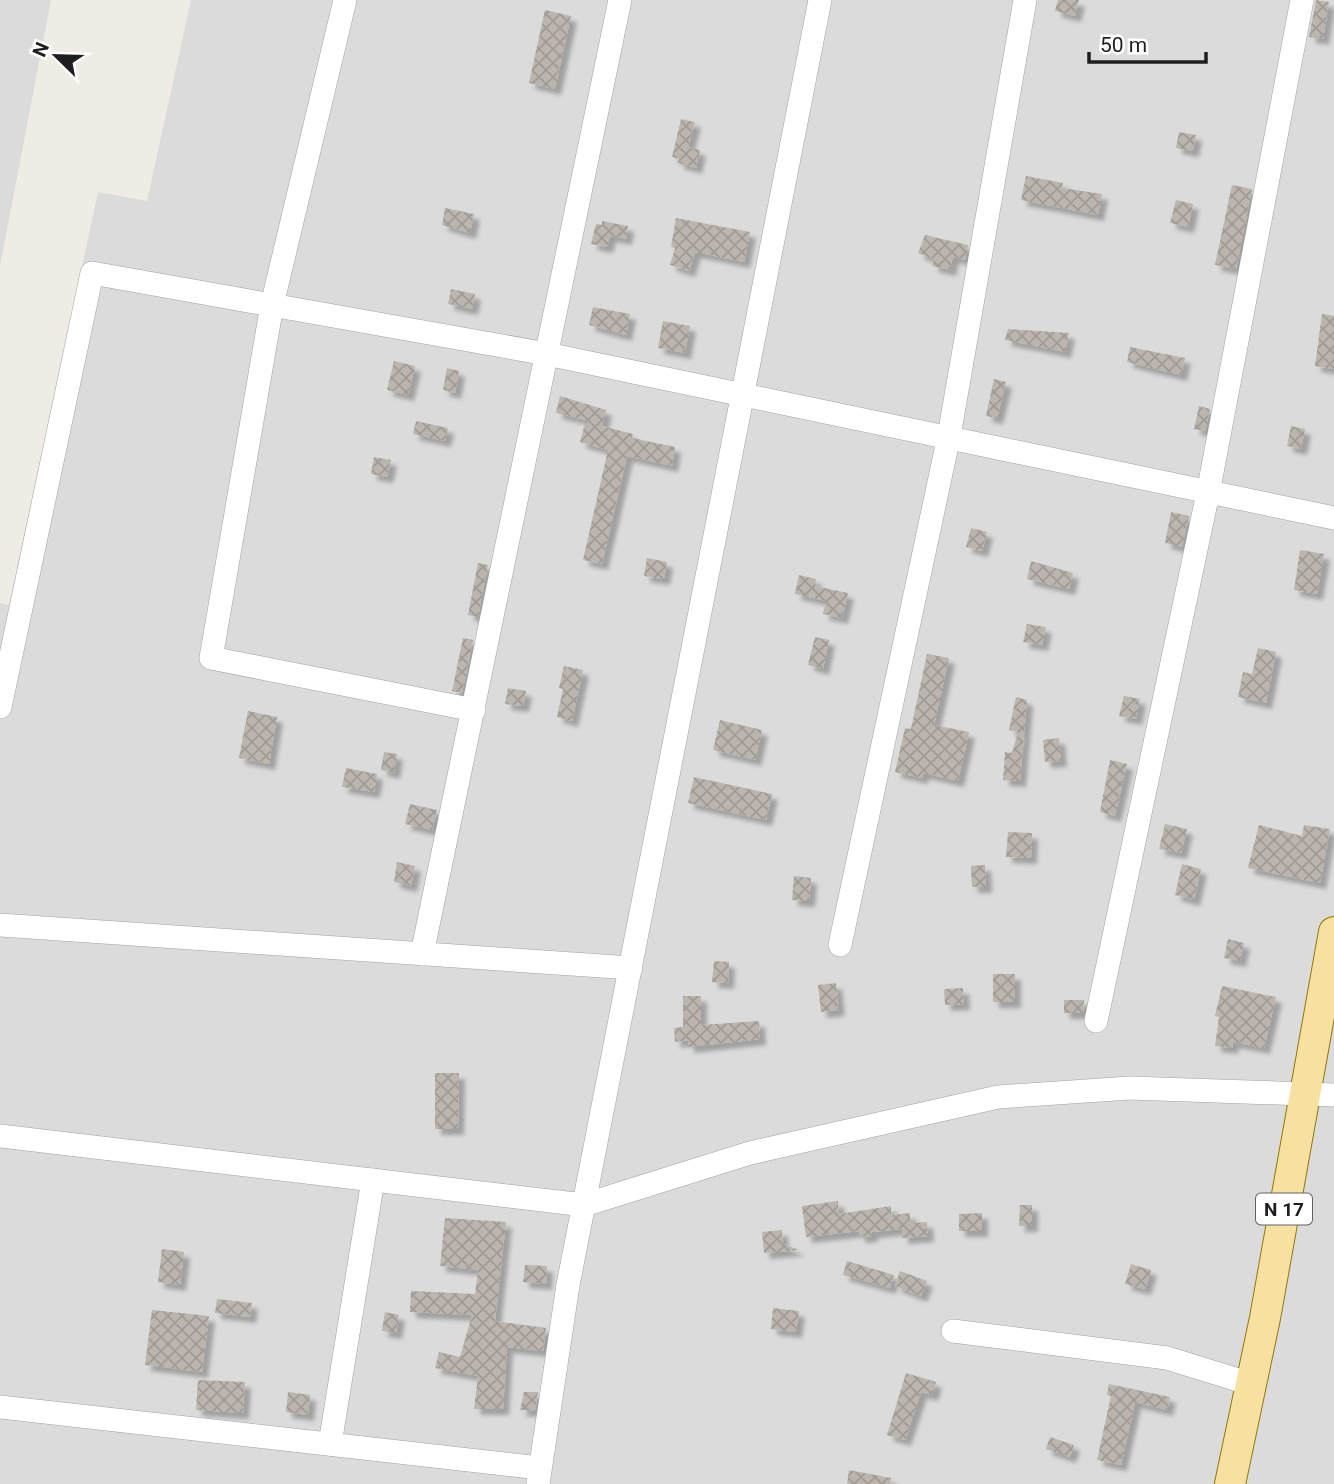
<svg xmlns="http://www.w3.org/2000/svg" width="1334" height="1484" font-family="Roboto,sans-serif">
	<style>
		.residential { fill: #dcdbdb }
		.building { fill: url(#building-cross-hatch); filter: url(#shadow) }
		.lines { fill: none; stroke-linecap: round; stroke-linejoin: round }
		.minor-casing { stroke: #a2a2a2; stroke-width: 24 }
		.major-casing { stroke: #907907; stroke-width: 32 }
		.minor { stroke: #fff; stroke-width: 23 }
		.major { stroke: #f7e0a0; stroke-width: 30 }
		.labels { text-anchor: middle; stroke-width: 5; stroke-linejoin: round; paint-order: stroke }
		.shield { fill: #fff; stroke: #626262; stroke-width: 2 }
		.shield-label { font-size: 19px; font-weight: bold; fill: #1e1e1e }
	</style>
	<defs>
		<pattern id="building-cross-hatch" width="8" height="8" patternUnits="userSpaceOnUse" patternTransform="scale(1.75)"><rect width="8" height="8" fill="#bbb5ae"/><path d="M0 0l8 8M0 8l8-8" fill="none" stroke="#a09b95"/></pattern>
		<filter id="shadow"><feDropShadow dx="6" dy="6" stdDeviation="2" flood-color="#0004"/></filter>
	</defs>
	<rect width="100%" height="100%" fill="#eeece4"/>
	<g class="residential">
		<polygon points="0,0 51,0 0,266"/>
		<polygon points="191,0 1334,0 1334,1484 0,1484 0,603 9,605 98,192 147,201"/>
	</g>
	<g class="building">
		<polygon points="1058,0 1079,0 1075,16 1055,11"/>
		<polygon points="1316,0 1329,2 1323,39 1309,37"/>
		<polygon points="545,10 571,16 555,89 529,83"/>
		<polygon points="681,119 695,122 688,147 700,150 696,168 678,163 679,159 672,157"/>
		<polygon points="1179,132 1196,135 1193,151 1176,148"/>
		<polygon points="1026,176 1063,183 1062,188 1102,194 1098,215 1021,200"/>
		<polygon points="1232,185 1252,189 1236,269 1215,265"/>
		<polygon points="1176,200 1193,204 1188,227 1170,223"/>
		<polygon points="445,208 474,214 470,233 442,225"/>
		<polygon points="676,218 750,232 744,262 695,252 689,271 670,265 675,248 671,247"/>
		<polygon points="602,221 628,226 626,239 610,236 607,247 591,244 596,224 602,225"/>
		<polygon points="925,235 968,245 965,260 953,257 950,270 932,266 934,259 918,253"/>
		<polygon points="451,289 475,294 472,309 448,304"/>
		<polygon points="593,307 630,314 626,335 589,325"/>
		<polygon points="1322,314 1334,316 1334,369 1315,366"/>
		<polygon points="663,321 690,326 685,353 658,348"/>
		<polygon points="1008,329 1069,333 1065,352 1005,340"/>
		<polygon points="1130,347 1185,358 1181,375 1127,362"/>
		<polygon points="394,361 415,366 408,395 387,390"/>
		<polygon points="447,368 459,371 455,393 443,390"/>
		<polygon points="994,379 1006,382 997,418 986,416"/>
		<polygon points="560,396 606,410 602,426 633,434 632,438 675,447 672,466 627,456 602,564 583,560 608,450 580,442 586,420 556,413"/>
		<polygon points="1199,406 1210,409 1205,431 1194,429"/>
		<polygon points="416,421 448,428 445,441 413,434"/>
		<polygon points="1291,426 1305,429 1301,449 1287,446"/>
		<polygon points="374,457 391,460 387,477 371,474"/>
		<polygon points="1171,512 1189,516 1182,547 1165,543"/>
		<polygon points="971,528 987,532 982,551 966,547"/>
		<polygon points="1300,550 1324,554 1317,594 1294,590"/>
		<polygon points="647,558 667,562 664,579 644,576"/>
		<polygon points="1031,561 1073,573 1069,589 1027,579"/>
		<polygon points="478,563 488,565 478,617 468,615"/>
		<polygon points="799,575 816,579 815,586 848,593 842,618 823,614 826,601 795,594"/>
		<polygon points="1027,624 1046,627 1042,645 1023,642"/>
		<polygon points="815,637 829,640 823,669 808,665"/>
		<polygon points="463,638 473,640 462,693 452,691"/>
		<polygon points="1258,648 1276,652 1266,703 1238,697 1243,672 1252,674"/>
		<polygon points="927,654 949,658 934,725 969,732 958,781 923,773 922,778 895,772 905,728 911,729"/>
		<polygon points="564,666 583,670 572,721 557,717 563,689 559,688"/>
		<polygon points="508,688 526,691 523,706 505,704"/>
		<polygon points="1124,696 1140,699 1136,719 1119,716"/>
		<polygon points="1016,697 1027,700 1020,781 1003,780 1005,752 1012,753 1018,732 1009,730"/>
		<polygon points="248,711 277,717 269,764 239,758"/>
		<polygon points="720,720 762,730 755,760 713,750"/>
		<polygon points="1059,738 1061,761 1045,762 1043,740"/>
		<polygon points="384,752 397,754 394,773 381,770"/>
		<polygon points="1110,760 1127,764 1115,816 1100,812"/>
		<polygon points="346,768 377,774 374,792 342,787"/>
		<polygon points="694,777 772,794 766,820 688,803"/>
		<polygon points="410,804 437,810 432,830 405,824"/>
		<polygon points="1165,824 1187,829 1181,853 1159,849"/>
		<polygon points="1259,825 1302,836 1304,825 1330,829 1320,883 1248,868"/>
		<polygon points="1008,832 1032,833 1031,858 1006,857"/>
		<polygon points="397,862 415,866 411,886 394,882"/>
		<polygon points="1182,864 1201,869 1194,900 1175,895"/>
		<polygon points="985,865 986,887 972,887 971,866"/>
		<polygon points="794,876 811,878 809,901 792,900"/>
		<polygon points="1228,939 1244,943 1240,961 1224,958"/>
		<polygon points="714,961 729,962 728,983 712,982"/>
		<rect x="993" y="974" width="22" height="28"/>
		<polygon points="836,983 839,1010 821,1012 818,985"/>
		<polygon points="1222,986 1276,997 1264,1048 1233,1042 1232,1048 1215,1046 1219,1017 1215,1016"/>
		<polygon points="963,988 964,1004 945,1005 944,989"/>
		<polygon points="683,996 701,996 701,1025 759,1021 760,1039 688,1047 688,1040 675,1042 674,1028 683,1027"/>
		<polygon points="1064,1000 1084,1000 1083,1013 1064,1013"/>
		<polygon points="435,1073 459,1073 458,1129 435,1129"/>
		<polygon points="838,1201 839,1214 891,1206 891,1215 910,1213 910,1223 927,1222 928,1236 902,1238 902,1229 872,1232 872,1236 859,1237 859,1231 806,1237 802,1206"/>
		<polygon points="1020,1205 1032,1205 1032,1226 1019,1226"/>
		<polygon points="982,1213 982,1231 959,1231 959,1214"/>
		<polygon points="445,1218 506,1222 495,1321 546,1328 543,1351 507,1347 503,1409 474,1409 478,1376 435,1368 439,1352 460,1357 472,1315 410,1312 411,1291 475,1294 478,1270 440,1266"/>
		<polygon points="782,1230 783,1244 799,1250 764,1253 762,1232"/>
		<polygon points="162,1249 184,1252 180,1285 158,1282"/>
		<polygon points="847,1261 894,1275 890,1288 843,1275"/>
		<polygon points="1131,1264 1151,1270 1145,1289 1125,1284"/>
		<polygon points="525,1265 547,1266 546,1284 523,1282"/>
		<polygon points="900,1271 927,1281 921,1296 895,1286"/>
		<polygon points="217,1299 252,1303 250,1317 215,1313"/>
		<polygon points="773,1308 799,1311 796,1332 771,1329"/>
		<polygon points="152,1310 209,1316 202,1372 145,1365"/>
		<polygon points="385,1312 399,1315 396,1333 382,1331"/>
		<polygon points="906,1373 936,1382 932,1395 921,1392 905,1440 887,1435"/>
		<polygon points="198,1380 245,1382 243,1413 196,1410"/>
		<polygon points="1109,1384 1170,1397 1167,1410 1135,1402 1121,1465 1097,1460 1111,1396 1107,1395"/>
		<polygon points="288,1392 310,1395 308,1415 286,1412"/>
		<polygon points="524,1392 538,1392 535,1411 520,1410"/>
		<polygon points="1050,1437 1074,1445 1070,1457 1046,1449"/>
		<polygon points="849,1470 891,1478 890,1484 847,1484"/>
	</g>
	<g class="lines">
		<g class="minor-casing">
			<g id="minor">
				<polyline points="345,0 272,305 211,658 474,710"/>
				<polyline points="0,707 92,273 547,354 1334,518"/>
				<polyline points="0,925 631,968"/>
				<polyline points="840,945 949,436 1025,0"/>
				<polyline points="422,954 620,0"/>
				<polyline points="1096,1021 1208,493 1302,0"/>
				<polyline points="0,1136 584,1205 750,1153 998,1097 1130,1088 1334,1095"/>
				<polyline points="953,1331 1167,1358 1251,1384"/>
				<polyline points="0,1407 540,1468"/>
				<polyline points="330,1444 373,1180"/>
				<polyline points="538,1484 568,1285 820,0"/>
			</g>
		</g>
		<g class="major-casing">
			<polyline id="major" points="1230,1484 1265,1318 1334,932"/>
		</g>
		<use href="#minor" class="minor"/>
		<use href="#major" class="major"/>
	</g>
	<g class="labels">
		<rect class="shield" x="1256" y="1193.5" width="56" height="31" rx="5"/>
		<g class="shield-label">
			<text x="1284" y="1216">N 17</text>
		</g>
	</g>
	<g transform="translate(56 56) rotate(293)" stroke="#ffffff" stroke-width="5" paint-order="stroke">
	<path d="M0-5L12 26L0 18L-12 26Z" fill="#1e1e1e"/>
	<text y="-10" font-size="19" font-weight="bold" text-anchor="middle" fill="#1e1e1e">N</text>
	</g>
	<path d="M1089 52v10h117v-10" fill="none" stroke="#1e1e1e" stroke-width="3.5"/>
	<text x="1100" y="52" font-size="21" fill="#1e1e1e" stroke="#ffffff" stroke-width="5" paint-order="stroke">50 m</text>
</svg>
